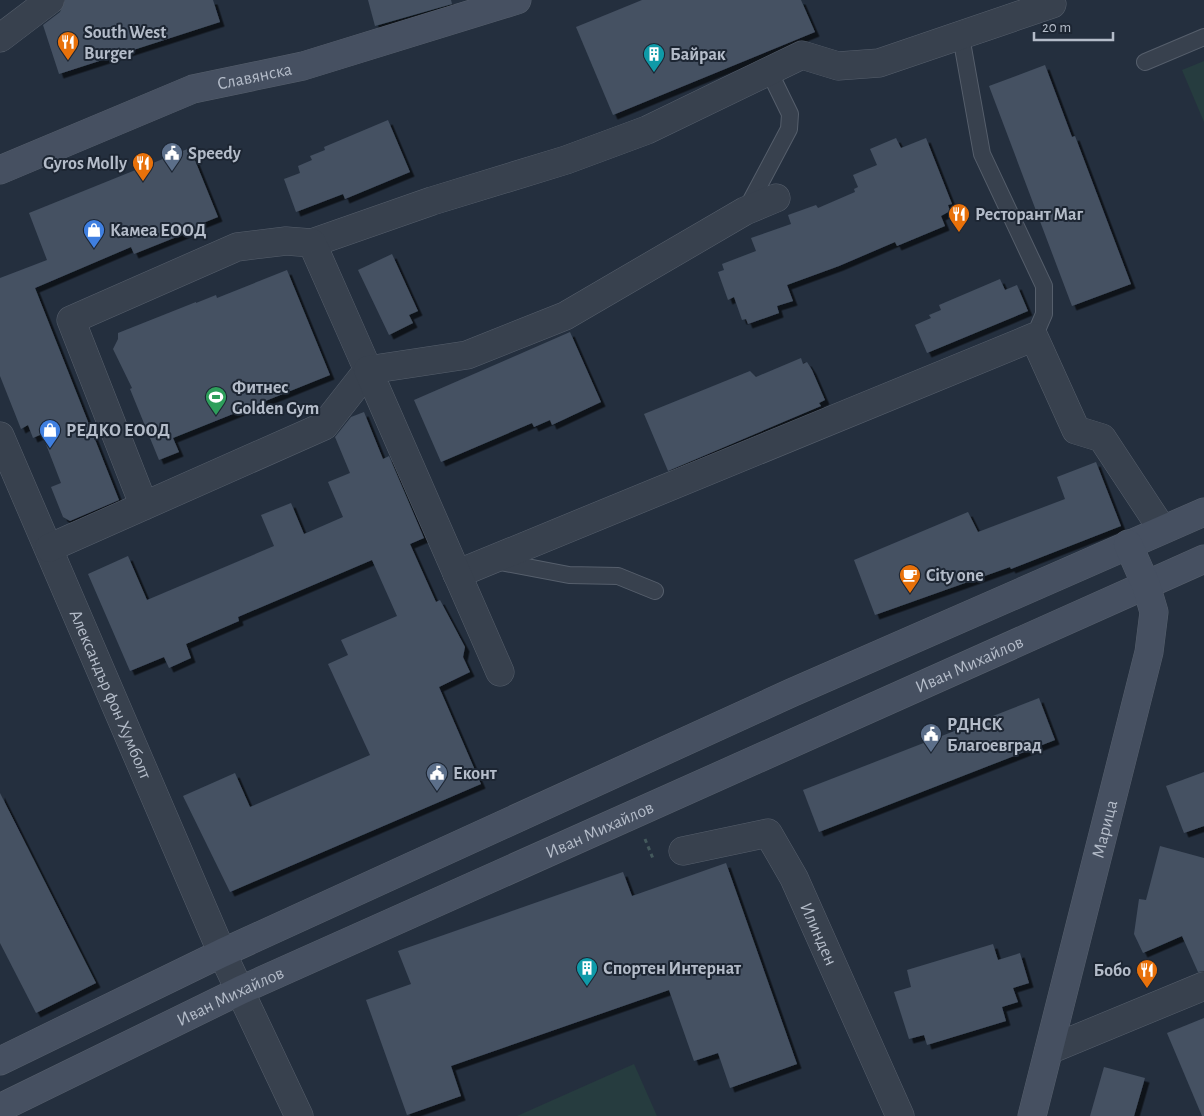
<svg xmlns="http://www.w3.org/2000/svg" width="1204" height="1116" font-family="'Alegreya Sans',sans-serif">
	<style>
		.green { fill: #263c3f }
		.building { fill: #455162; filter: url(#shadow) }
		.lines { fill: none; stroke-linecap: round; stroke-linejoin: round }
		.lane-casing { stroke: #565f6c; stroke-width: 18 }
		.street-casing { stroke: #565f6c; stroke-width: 29 }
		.secondary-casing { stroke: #565f6c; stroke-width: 29 }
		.path { stroke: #44595c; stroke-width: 3; stroke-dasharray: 4 4; stroke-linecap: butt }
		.lane { stroke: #38414e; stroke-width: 16 }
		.street { stroke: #38414e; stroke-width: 28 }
		.secondary { stroke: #465061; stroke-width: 28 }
		.labels { text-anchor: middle; stroke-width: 4; stroke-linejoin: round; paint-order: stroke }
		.poi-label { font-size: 18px; font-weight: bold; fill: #b4bcc9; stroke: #1d2633; text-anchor: start }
		.street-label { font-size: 18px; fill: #b4bcc9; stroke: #1d2633 }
	</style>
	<defs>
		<filter id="shadow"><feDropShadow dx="4.5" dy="4.5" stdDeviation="0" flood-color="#0009"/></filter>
	</defs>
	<rect width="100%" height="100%" fill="#242f3e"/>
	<g class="green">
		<polygon points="1204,61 1204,122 1182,70"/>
		<polygon points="634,1064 657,1116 517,1116"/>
	</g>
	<g class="building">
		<polygon points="65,0 213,0 220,22 59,74 43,25 60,12"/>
		<polygon points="368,0 451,0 452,4 375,26"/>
		<polygon points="642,0 801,0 815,32 613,115 576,27"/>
		<polygon points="1045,65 1072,137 1075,136 1131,284 1072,306 989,86"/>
		<polygon points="388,120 410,172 345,199 343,194 296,212 284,179 300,173 298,166 312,160 310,156 325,150 324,147"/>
		<polygon points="896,138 901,148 926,138 952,204 948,205 950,211 941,216 945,226 897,246 895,242 839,266 787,285 793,301 777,306 779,313 748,324 746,319 742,320 734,297 728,300 718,272 724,270 722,264 756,251 751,238 791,224 788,215 816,205 818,208 855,192 854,189 858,187 853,175 877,165 870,149"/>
		<polygon points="190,148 218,217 198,225 199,228 134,254 131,247 35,288 119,500 70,521 63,517 51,487 61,483 42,434 33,438 28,425 21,429 0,376 0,278 47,260 29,213"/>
		<polygon points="392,254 418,311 409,315 413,323 389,335 358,270"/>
		<polygon points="287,270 330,375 173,438 179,452 159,460 130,389 132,388 113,349 118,339 118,333 196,302 196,303 216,295 217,298"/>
		<polygon points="1000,279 1005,290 1017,285 1028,311 927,353 915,325 931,318 929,315 941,310 939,305"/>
		<polygon points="570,332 601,402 552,425 550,420 534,427 532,423 441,462 414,400"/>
		<polygon points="801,358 803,364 807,362 812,370 825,400 819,403 821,406 668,471 644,414 750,371 756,377"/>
		<polygon points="364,412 383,459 389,456 424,538 410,544 436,602 440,600 465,647 463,657 470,672 439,687 481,784 230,892 183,796 235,773 250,807 370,755 328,664 348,655 341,640 397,616 372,560 238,617 239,621 186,644 191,658 169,668 164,657 130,671 88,574 128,556 147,600 274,546 261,515 291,503 304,534 343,517 328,482 350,473 335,437 351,417"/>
		<polygon points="1096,462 1121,526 1011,569 1010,567 875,615 854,560 968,512 978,532 1065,499 1057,477"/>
		<polygon points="1039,698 1055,740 819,832 803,790"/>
		<polygon points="1204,772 1204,826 1184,833 1166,786"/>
		<polygon points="0,793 96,983 36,1013 0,943"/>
		<polygon points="1160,846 1204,858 1204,971 1198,972 1182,936 1143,953 1134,934 1139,899 1146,900"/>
		<polygon points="726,863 797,1064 730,1088 718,1053 694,1061 669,990 451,1066 461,1096 407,1115 366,1000 411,984 398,951 623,872 632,896"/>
		<polygon points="993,944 998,960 1020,953 1029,983 1013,988 1018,1002 1002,1007 1006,1021 927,1045 924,1035 909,1039 894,992 911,987 907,970"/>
		<polygon points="1204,1018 1204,1116 1202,1116 1167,1033"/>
		<polygon points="1104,1067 1145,1078 1134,1116 1090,1116"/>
	</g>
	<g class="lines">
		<g class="lane-casing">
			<g id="lane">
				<polyline points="964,34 962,42 982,154 1044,286 1044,314 1034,337"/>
				<polyline points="1145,62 1204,37"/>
				<polyline points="746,210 789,129 790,114 769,71"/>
				<polyline points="495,561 569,575 618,576 655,591"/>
			</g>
		</g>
		<g class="street-casing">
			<g id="street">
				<polyline points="0,38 50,0"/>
				<polyline points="312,243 432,201 566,160 647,130 802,55 838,66 879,63 1052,4"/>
				<path id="s1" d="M0,436L222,953L299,1116"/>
				<polyline points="49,548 324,426 368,370 312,243 286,241 237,247 71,320 144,506"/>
				<polyline points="457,574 1034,337 1076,430 1102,438 1162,529"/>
				<polyline points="500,672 368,370 467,355 565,316 745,211 776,198"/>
				<path id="s2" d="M683,851L768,833L794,878L900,1116"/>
				<polyline points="1049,1050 1204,986"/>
			</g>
		</g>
		<g class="secondary-casing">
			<g id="secondary">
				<path id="s3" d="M0,170L193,89L303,66L517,0"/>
				<polyline points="0,1061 222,953 791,693 1204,512"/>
				<path id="s4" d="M0,1108L241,990L1204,559"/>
				<path id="s5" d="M1032,1116L1149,652L1154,612L1146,585L1128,544"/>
			</g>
		</g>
		<polyline class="path" points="645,839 654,861"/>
		<use href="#lane" class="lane"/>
		<use href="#street" class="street"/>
		<use href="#secondary" class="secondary"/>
	</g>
	<defs>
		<g id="restaurant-pin" transform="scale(1.125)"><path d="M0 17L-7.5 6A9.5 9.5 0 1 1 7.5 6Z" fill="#e8710a" stroke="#1d2633"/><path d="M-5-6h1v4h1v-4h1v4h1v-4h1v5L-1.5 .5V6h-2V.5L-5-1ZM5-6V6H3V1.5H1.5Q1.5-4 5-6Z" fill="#fff"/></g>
		<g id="building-pin" transform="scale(1.125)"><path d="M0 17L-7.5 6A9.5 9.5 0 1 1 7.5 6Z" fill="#0f9aa8" stroke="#1d2633"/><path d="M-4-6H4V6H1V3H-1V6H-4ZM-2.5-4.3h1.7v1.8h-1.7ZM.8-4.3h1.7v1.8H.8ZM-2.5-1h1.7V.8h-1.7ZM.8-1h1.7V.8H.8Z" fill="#fff"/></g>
		<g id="civic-pin" transform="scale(1.125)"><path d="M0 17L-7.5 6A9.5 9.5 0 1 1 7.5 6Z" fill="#5c6f8a" stroke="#1d2633"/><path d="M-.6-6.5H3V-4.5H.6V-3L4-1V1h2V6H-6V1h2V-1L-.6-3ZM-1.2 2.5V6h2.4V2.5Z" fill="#fff"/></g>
		<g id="shop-pin" transform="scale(1.125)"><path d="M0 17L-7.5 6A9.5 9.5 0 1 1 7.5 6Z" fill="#3f7fe0" stroke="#1d2633"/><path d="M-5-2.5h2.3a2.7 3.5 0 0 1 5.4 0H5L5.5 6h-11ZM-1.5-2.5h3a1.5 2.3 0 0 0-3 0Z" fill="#fff"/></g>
		<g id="stadium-pin" transform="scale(1.125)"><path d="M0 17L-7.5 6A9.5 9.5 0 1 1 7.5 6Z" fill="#2e9e5b" stroke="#1d2633"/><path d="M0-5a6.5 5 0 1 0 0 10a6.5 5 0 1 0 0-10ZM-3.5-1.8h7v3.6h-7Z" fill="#fff"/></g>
		<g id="cafe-pin" transform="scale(1.125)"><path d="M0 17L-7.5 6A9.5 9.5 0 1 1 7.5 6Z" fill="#e8710a" stroke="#1d2633"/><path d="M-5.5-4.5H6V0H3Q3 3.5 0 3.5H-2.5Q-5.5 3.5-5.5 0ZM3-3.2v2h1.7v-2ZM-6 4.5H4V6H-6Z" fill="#fff"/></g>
	</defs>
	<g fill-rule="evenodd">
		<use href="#restaurant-pin" x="68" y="42"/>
		<use href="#building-pin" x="654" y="54"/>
		<use href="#civic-pin" x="172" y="153"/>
		<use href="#restaurant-pin" x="143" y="163"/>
		<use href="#restaurant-pin" x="959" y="214"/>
		<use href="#shop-pin" x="94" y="230"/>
		<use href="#stadium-pin" x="216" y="397"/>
		<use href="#shop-pin" x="50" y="430"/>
		<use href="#cafe-pin" x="910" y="575"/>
		<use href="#civic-pin" x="931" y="734"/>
		<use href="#civic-pin" x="437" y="773"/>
		<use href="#building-pin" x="587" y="968"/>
		<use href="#restaurant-pin" x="1147" y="970"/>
	</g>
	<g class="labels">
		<g class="poi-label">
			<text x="84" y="38">South West<tspan x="84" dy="21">Burger</tspan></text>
			<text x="670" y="60">Байрак</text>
			<text x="188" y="159">Speedy</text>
			<text x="127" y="169" text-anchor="end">Gyros Molly</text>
			<text x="975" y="220">Ресторант Маг</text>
			<text x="110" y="236">Камеа ЕООД</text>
			<text x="232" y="393">Фитнес<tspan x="232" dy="21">Golden Gym</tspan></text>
			<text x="66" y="436">РЕДКО ЕООД</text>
			<text x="926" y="581">City one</text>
			<text x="947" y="730">РДНСК<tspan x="947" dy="21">Благоевград</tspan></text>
			<text x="453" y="779">Еконт</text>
			<text x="603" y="974">Спортен Интернат</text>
			<text x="1131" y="976" text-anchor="end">Бобо</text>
		</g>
		<g class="street-label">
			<text dy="6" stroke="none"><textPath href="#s3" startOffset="272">Славянска</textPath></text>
			<text dy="6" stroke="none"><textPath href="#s4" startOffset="1066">Иван Михайлов</textPath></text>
			<text dy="6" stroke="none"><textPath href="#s1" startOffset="281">Александър фон Хумболт</textPath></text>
			<text dy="6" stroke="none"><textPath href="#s4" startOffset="661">Иван Михайлов</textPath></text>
			<text dy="6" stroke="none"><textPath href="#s5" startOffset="296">Марица</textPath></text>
			<text dy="6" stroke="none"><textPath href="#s2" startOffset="200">Илинден</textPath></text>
			<text dy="6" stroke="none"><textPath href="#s4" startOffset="256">Иван Михайлов</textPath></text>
		</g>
	</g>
	<path d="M1034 32v8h79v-8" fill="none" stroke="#b4bcc9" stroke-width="2.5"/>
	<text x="1042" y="32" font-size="15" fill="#b4bcc9" stroke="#1d2633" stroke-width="4" paint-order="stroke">20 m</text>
</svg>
